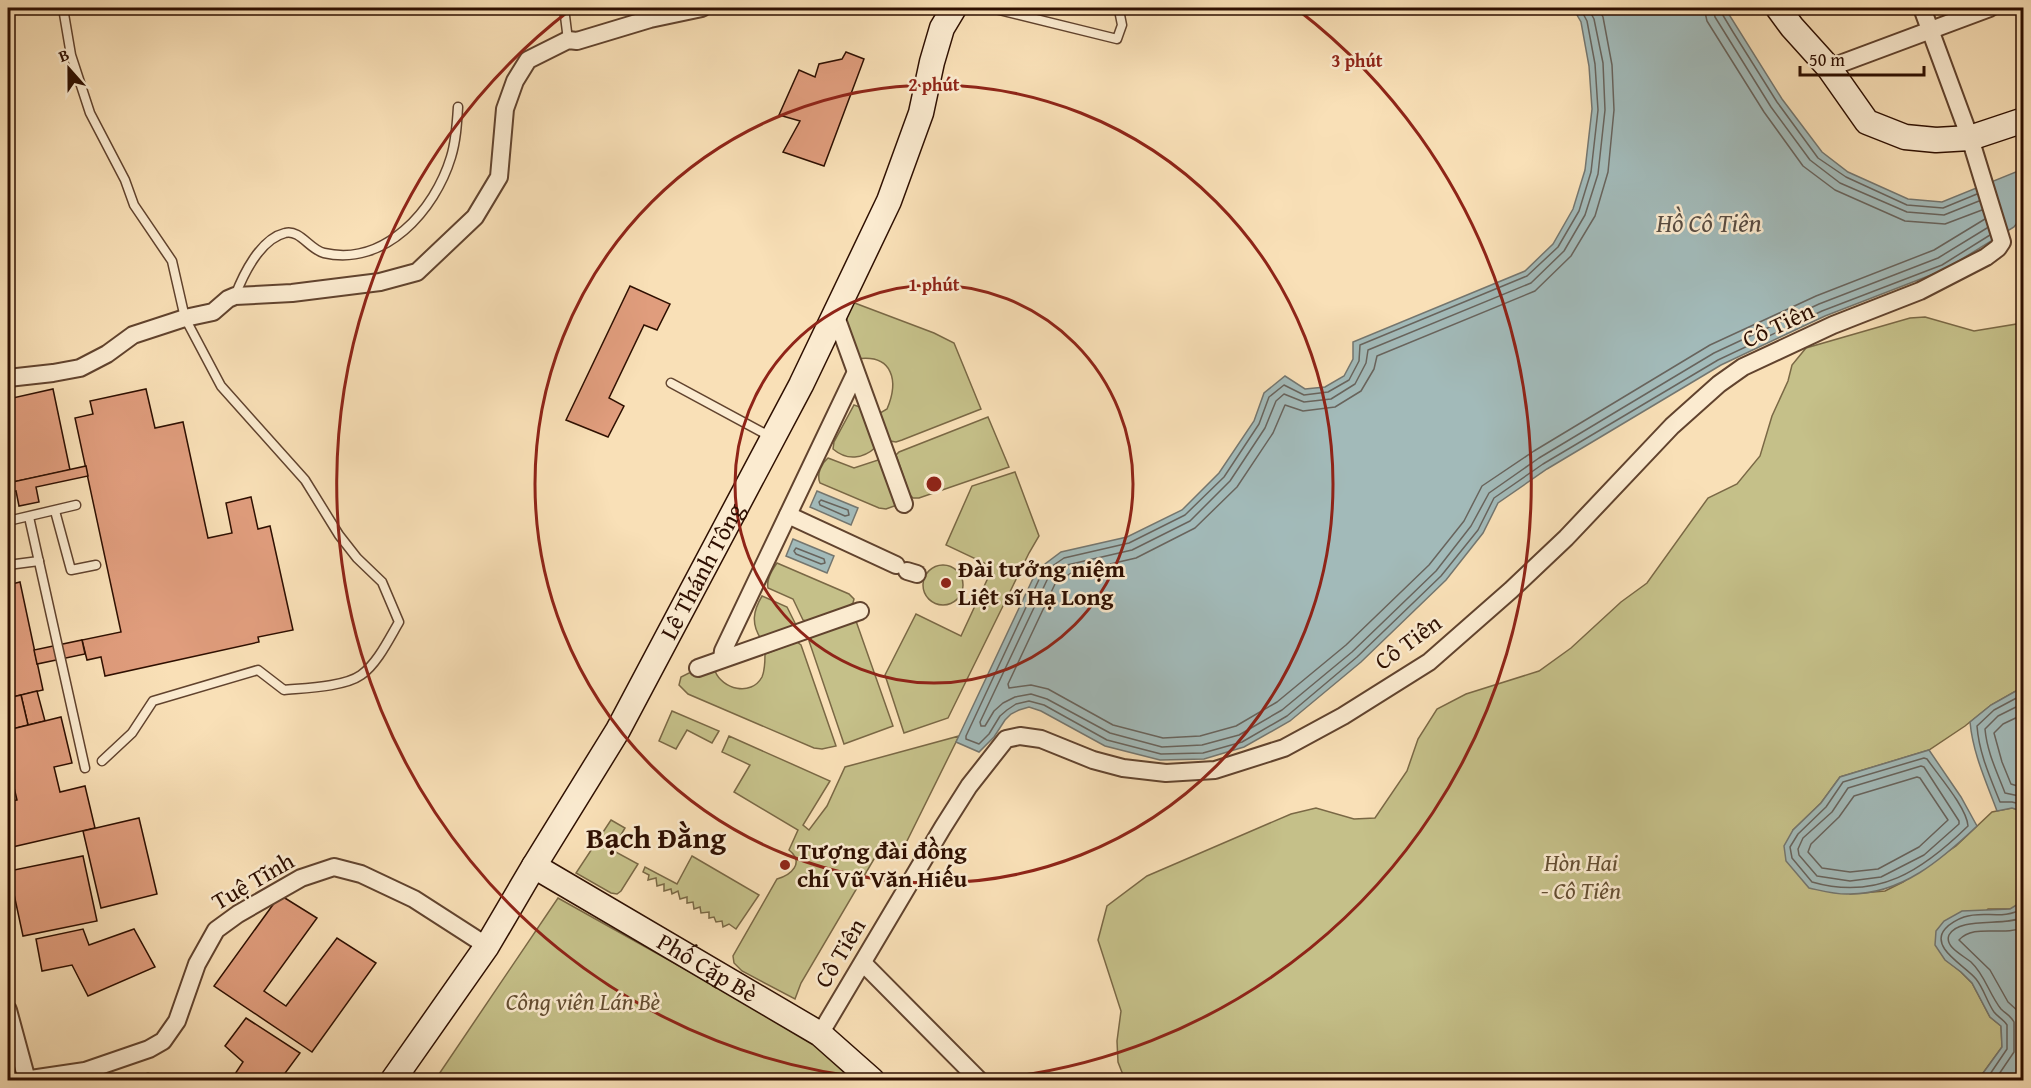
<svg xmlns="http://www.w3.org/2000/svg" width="2031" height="1088" font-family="'Gentium Book Plus',serif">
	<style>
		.green { fill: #c5c089; stroke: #7a6845; stroke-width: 1.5 }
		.water { fill: #a2bab9; stroke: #74766f; stroke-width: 1.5 }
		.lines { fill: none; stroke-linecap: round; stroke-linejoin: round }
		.shore { stroke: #68645d; stroke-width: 1.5 }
		.building { fill: #e09d7d; stroke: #2e0f01; stroke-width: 1.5 }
		.lane-casing { stroke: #61432e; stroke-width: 11 }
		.street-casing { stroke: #61432e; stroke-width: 20 }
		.secondary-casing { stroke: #2e0f01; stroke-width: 27 }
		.lane { stroke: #fbebd0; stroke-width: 8 }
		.street { stroke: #fbebd0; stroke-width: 16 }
		.secondary { stroke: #fbebd0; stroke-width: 24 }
		.ring { fill: none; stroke: #8f2418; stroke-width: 3 }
		.poi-dot { fill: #8f2418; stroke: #fbebd0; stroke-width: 2 }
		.labels { text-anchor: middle; stroke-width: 5; stroke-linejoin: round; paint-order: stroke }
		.street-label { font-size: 24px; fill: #2e0f01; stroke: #fbebd0 }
		.poi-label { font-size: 24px; font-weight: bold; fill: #2e0f01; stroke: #fbebd0; text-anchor: start }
		.park-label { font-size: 24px; font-style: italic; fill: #634d31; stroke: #fbebd0 }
		.water-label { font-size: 26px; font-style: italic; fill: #574b41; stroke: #fbebd0 }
		.district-label { font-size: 30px; font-weight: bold; fill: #2e0f01; stroke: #fbebd0 }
		.centre { fill: #8f2418; stroke: #fbebd0; stroke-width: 3 }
		.ring-label { font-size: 18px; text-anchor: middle; font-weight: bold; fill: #8f2418; stroke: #fbebd0; stroke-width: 5; stroke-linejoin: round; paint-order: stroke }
	</style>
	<rect width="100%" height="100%" fill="#f9e0b7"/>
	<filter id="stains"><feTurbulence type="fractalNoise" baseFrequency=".00333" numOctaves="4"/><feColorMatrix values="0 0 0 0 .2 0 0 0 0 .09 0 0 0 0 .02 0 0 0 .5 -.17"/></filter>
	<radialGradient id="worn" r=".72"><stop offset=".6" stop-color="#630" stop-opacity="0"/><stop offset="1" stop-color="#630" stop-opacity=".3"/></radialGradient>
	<g class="green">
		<path d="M852,302L934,333L954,343L981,409L902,440L896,442L890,441L880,413L887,409C899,381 893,354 857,359C847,337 838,325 852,302Z"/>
		<polygon points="1925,317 1974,331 2023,323 2023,687 1991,705 1965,726 1929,750 1840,777 1821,803 1793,830 1850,894 1885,891 1903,882 1956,846 1992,812 2012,808 2023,811 2023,901 2011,909 1988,909 1945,959 1961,972 1972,983 1990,1017 2001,1026 2002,1047 1978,1080 1125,1080 1118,1062 1117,1041 1121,1011 1098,940 1107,906 1147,876 1291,814 1316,808 1354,819 1375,818 1407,771 1418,739 1437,709 1466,694 1539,671 1571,648 1621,602 1647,583 1708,498 1737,484 1760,456 1772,416 1788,381 1792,365 1806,348 1910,318"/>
		<path d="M854,405L860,407L876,447C863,459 847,461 833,449L834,442Z"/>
		<polygon points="988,417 1009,467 919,498 913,498 910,495 896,455 899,452"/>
		<path d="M828,458L854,468L878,460L881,462L897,505L886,509L879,508L820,483C816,474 822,463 828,458Z"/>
		<polygon points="1015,472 1039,536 1029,553 948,718 904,733 885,675 916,614 961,636 993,567 946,545 972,486"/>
		<path d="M777,563L849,594L854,599L853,603L846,608L809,622L803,620L793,599L768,588C766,579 772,570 777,563Z"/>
		<circle cx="943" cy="585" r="20"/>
		<path d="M762,596L787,607L795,623L794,627L761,639C751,624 753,611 762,596Z"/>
		<polygon points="850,621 856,621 893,726 844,744 809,641 812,637"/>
		<path d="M797,642L801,645L836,746L822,749L814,748L688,694L679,685L681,677L689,673L715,671C722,689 751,697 762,677C765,670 765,662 765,654Z"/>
		<polygon points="672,711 719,731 712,743 687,730 676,749 659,741"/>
		<path d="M729,736L830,781L803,825L809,830L827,806L845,767L959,736L902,851L884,842L801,983L795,999L742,971L734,963L733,956L777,879C791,875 805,863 789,850L798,830L734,792L750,765L722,752Z"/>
		<polygon points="611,820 625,828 612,850 638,864 621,891 617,894 611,893 576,873"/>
		<polygon points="692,856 759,895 736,929 729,924 723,927 722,921 716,922 714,917 709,918 709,912 701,913 700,907 694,909 693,902 687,903 687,897 680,899 678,891 672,894 671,889 664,891 664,884 657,886 656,878 648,880 649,875 643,872 645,867 677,884"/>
		<polygon points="558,898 815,1042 854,1080 435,1080"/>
	</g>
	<g class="water">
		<polygon points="1573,8 1725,8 1782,99 1822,152 1848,172 1908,199 1942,202 2023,169 2023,215 2014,227 1944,270 1825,316 1721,365 1547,469 1498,503 1483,533 1446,580 1361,662 1290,721 1244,747 1204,759 1160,760 1105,746 1041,711 1029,707 1019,710 1011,714 1005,720 994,737 979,752 956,742 1037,570 1061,552 1127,537 1182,510 1219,473 1254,421 1264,393 1285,376 1305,389 1325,387 1344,376 1353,359 1353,342 1525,271 1553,244 1573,209 1585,170 1592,109 1589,66 1581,22"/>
		<polygon points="817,491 858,508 851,525 810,507"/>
		<polygon points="793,539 834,556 827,573 786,556"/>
		<path d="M2023,687V811L2012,808L1997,811C1986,781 1973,754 1970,722L1991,705Z"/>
		<path d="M1929,750L1961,797L1977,826C1941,860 1902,894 1850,894C1837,895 1823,891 1809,888L1786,861L1784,846L1793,830L1821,803L1840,777Z"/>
		<polygon points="2023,901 2023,1080 1978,1080 2002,1047 2001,1026 1990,1017 1972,983 1961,972 1945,960 1935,945 1936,931 1944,921 1962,911 2010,909"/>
	</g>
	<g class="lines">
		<g class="shore">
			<polyline points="1580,8 1587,21 1595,64 1598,110 1591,172 1579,211 1558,247 1527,276 1360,345 1359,361 1349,380 1328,392 1304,395 1284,385 1269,397 1259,424 1224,477 1185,515 1129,543 1064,558 1042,573 966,736 966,739 979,744 989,734 1000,716 1007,710 1016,704 1029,701 1044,705 1107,740 1161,754 1203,753 1242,742 1287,716 1357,657 1441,576 1478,530 1494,498 1543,464 1718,360 1822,311 1942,265 1990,235"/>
			<polyline points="1588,8 1594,19 1603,63 1605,110 1598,174 1585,215 1564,251 1531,283 1368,350 1366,363 1355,384 1331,399 1304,402 1284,394 1276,401 1265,428 1230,481 1190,521 1132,550 1067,565 1048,578 980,722 981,726 985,726 994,711 1003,703 1015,697 1031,694 1047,699 1110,733 1162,747 1202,745 1239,735 1282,710 1352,652 1436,571 1471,526 1489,493 1539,458 1714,353 1819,304 1938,258 1987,228"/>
			<polyline points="1598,8 1603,17 1612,65 1614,110 1608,172 1595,216 1571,256 1535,291 1377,356 1374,369 1361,391 1335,407 1303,411 1285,405 1273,433 1237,487 1195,528 1136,558 1071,573 1055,584 1008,684 1009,688 1031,685 1048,689 1113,725 1163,738 1200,736 1236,726 1277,702 1346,645 1429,565 1464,521 1482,486 1534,451 1710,345 1816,296 1934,250 1985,219"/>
			<polyline points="1704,8 1707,21 1764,112 1803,166 1835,190 1905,221 1945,224 1982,210"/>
			<polyline points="1713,8 1715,17 1771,107 1810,160 1840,183 1907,212 1944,215 1979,201"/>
			<polyline points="1721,8 1721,12 1733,32 1777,102 1818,158 1846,177 1907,205 1943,208 1977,194"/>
			<polygon points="821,500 848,510 849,515 845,516 820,505 819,502"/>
			<polygon points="796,548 824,559 825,563 821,564 796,554 794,551"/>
			<path d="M2024,694L1994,710L1977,726C1979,753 1990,777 2000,802H2012L2024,805"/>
			<path d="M2024,703L1998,716L1985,729C1987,752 1997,772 2005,793L2024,797"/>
			<polyline points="2024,714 2003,724 1994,733 2002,762 2011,784 2024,788"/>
			<path d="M1924,758L1927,759C1938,775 1967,808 1968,826C1923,870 1878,901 1812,882L1792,858L1790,847L1798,834L1826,807L1843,782Z"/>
			<polygon points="1921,766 1924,767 1959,821 1959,824 1924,855 1881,877 1850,881 1817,876 1799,855 1798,849 1803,838 1832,812 1848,788"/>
			<polygon points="1917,777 1920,778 1948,820 1919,847 1878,869 1850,872 1822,868 1808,852 1811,844 1839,817 1854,796"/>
			<path d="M2024,927C2004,937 1974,923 1959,940L1990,970L2008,1002L2019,1012L2024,1023"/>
			<path d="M1986,1080L2007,1049V1025C2004,1020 1998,1017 1994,1012C1987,1002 1984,989 1976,979C1966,966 1929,948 1945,929C1949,924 1958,919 1964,917C1985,910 2002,921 2024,908"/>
			<path d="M1995,1080L2014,1052V1022C2011,1016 2006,1014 2001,1009C1989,994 1985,975 1971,962C1964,956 1944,947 1949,935C1959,916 2005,927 2024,917"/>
		</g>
	</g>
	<g class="building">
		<polygon points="846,52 864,59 824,166 783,152 800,121 779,115 799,70 815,77 819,64 842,59"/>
		<polygon points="630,286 670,304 657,330 644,325 609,398 624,406 608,437 566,420"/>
		<polygon points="53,389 70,470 8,483 8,399"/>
		<polygon points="146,389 155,428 183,422 208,538 232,533 226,503 251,497 258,529 270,526 293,630 258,637 259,642 105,676 101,657 87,660 82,640 121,632 75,418 93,414 90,401"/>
		<polygon points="86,466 88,476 36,487 39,502 19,506 16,491 8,493 8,483"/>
		<polygon points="20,582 43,690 8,698 8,585"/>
		<polygon points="82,640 85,654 37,664 34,650"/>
		<polygon points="37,691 45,721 28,725 21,695"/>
		<polygon points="21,695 28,725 8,730 8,698"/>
		<polygon points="61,717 72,763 54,767 60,792 85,786 95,828 8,848 8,802 17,800 11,775 8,776 8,730"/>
		<polygon points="139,818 157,894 101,908 83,831"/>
		<polygon points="83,856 97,921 23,936 9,871"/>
		<polygon points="280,895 317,918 264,991 286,1006 337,938 376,963 312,1052 214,986"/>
		<polygon points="83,929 89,945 134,929 155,967 88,996 72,965 42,971 36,939"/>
		<polygon points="246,1018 300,1053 280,1080 231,1080 243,1062 225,1046"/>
	</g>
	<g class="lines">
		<g class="lane-casing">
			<g id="lane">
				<path d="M63,8L71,55L90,113L125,180L134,205L172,261L185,318L221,386L305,480L339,535L357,558L382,582L399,622C389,639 377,664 361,675C344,687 305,688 284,690L258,670L153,701L132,733L102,761"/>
				<polyline points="564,8 568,40"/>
				<polyline points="991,8 1117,39 1122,25 1119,10 1112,8"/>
				<path d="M235,296C243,275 260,239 285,233C300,229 310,250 324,253C385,267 435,210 451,157C456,141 457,124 458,107"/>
				<polyline points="671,383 771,437"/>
				<polyline points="55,511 71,570 96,565"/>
				<polyline points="29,517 85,768"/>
				<polyline points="8,521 76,505"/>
				<polyline points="8,565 39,561"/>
				<polyline points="148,1078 155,1080"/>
			</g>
		</g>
		<g class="street-casing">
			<g id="street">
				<polyline points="1829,68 1990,8"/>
				<polyline points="835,314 904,504"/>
				<polyline points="8,378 53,373 80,368 107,354 133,335 185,318 213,312 228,299 235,296 292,293 380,282 417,272 475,217 499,177 505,109 515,81 528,60 568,40 577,41 650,19 702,8"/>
				<polyline points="788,515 896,565"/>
				<polyline points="907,571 917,574"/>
				<polyline points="722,659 723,651 855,374"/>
				<polyline points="698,668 860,611"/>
				<polyline points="863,963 979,1080"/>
				<polyline points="8,1010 27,1080"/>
				<polyline points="820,1034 943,827 969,786 1006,739 1020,736 1041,739 1093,760 1123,768 1166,773 1215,770 1284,748 1343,716 1429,662 1511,590 1566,538 1672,426 1719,384 1743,367 1833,325 1920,291 1986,257 1998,248 2002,242 1970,138 1922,8"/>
				<polyline points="24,1080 85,1071 149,1049 163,1041 177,1021 197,964 216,930 238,914 301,878 334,867 361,874 414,899 487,946"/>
			</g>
		</g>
		<g class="secondary-casing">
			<g id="secondary">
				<polyline points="1778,8 1792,27 1829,68 1867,122 1905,137 1936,140 1970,138 2024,120"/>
				<path id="s1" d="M534,866L820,1034L872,1080"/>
				<path id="s2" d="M393,1080L487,946L534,866L618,730L801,385L889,201L921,113L932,62L942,28L954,8"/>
			</g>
		</g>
		<use href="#lane" class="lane"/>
		<use href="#street" class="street"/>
		<use href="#secondary" class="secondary"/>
	</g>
	<g class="ring">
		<circle cx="934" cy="484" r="199"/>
		<circle cx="934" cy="484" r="399"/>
		<path d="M887 1080A598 598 0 0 1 570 10M1298 10A598 598 0 0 1 981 1080"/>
	</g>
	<g class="poi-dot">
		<circle cx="946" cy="583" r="6"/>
		<circle cx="785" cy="865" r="6"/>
	</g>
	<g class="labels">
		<g class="street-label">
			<text transform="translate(1778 325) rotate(-25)" y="8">Cô Tiên</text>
			<text dy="8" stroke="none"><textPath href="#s2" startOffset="596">Lê Thánh Tông</textPath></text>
			<text transform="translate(1408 642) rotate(-36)" y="8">Cô Tiên</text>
			<text transform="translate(253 881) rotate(-30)" y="8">Tuệ Tĩnh</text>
			<text transform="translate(840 953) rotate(-59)" y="8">Cô Tiên</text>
			<text dy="8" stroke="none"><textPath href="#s1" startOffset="201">Phố Cặp Bè</textPath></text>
		</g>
		<g class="poi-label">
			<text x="958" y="577">Đài tưởng niệm<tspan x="958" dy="28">Liệt sĩ Hạ Long</tspan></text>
			<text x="797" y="859">Tượng đài đồng<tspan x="797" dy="28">chí Vũ Văn Hiếu</tspan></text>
		</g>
		<g class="park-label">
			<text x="1581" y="871">Hòn Hai<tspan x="1581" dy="28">- Cô Tiên</tspan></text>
			<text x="583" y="1010">Công viên Lán Bè</text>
		</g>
		<g class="water-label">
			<text x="1709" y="232">Hồ Cô Tiên</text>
		</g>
		<g class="district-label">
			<text x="656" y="848">Bạch Đằng</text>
		</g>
	</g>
	<circle cx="934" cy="484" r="9" class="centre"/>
	<g class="ring-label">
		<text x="1357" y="67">3 phút</text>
		<text x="934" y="91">2 phút</text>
		<text x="934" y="291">1 phút</text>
	</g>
	<rect width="2031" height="1088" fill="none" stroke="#f9e0b7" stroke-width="30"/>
	<rect x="9" y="9" width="2013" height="1070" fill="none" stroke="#2e0f01" stroke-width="3"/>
	<rect x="15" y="15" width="2001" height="1058" fill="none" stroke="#2e0f01" stroke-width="1.5"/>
	<g transform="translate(69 69) rotate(339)" stroke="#fbebd0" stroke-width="4.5" paint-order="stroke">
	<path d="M0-4.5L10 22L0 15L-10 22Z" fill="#2e0f01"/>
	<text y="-9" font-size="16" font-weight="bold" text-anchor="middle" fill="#2e0f01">B</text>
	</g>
	<path d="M1800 66v9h124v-9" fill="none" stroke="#2e0f01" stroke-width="3"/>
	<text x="1809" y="66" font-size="18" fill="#2e0f01" stroke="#fbebd0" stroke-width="4.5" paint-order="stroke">50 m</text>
	<rect width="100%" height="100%" filter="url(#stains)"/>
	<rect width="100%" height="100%" fill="url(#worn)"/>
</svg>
